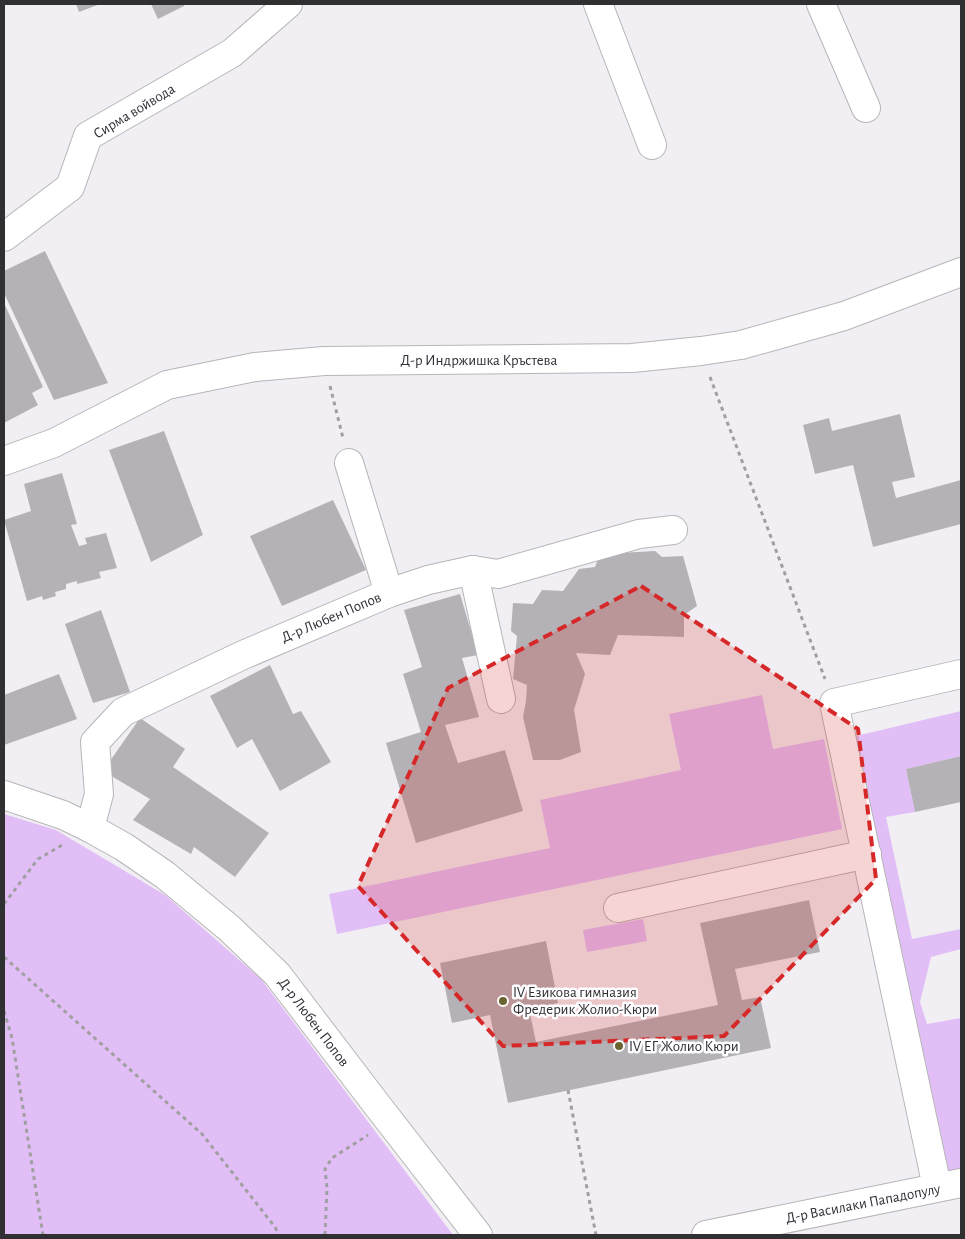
<svg xmlns="http://www.w3.org/2000/svg" width="965" height="1239" font-family="'Alegreya Sans',sans-serif">
	<style>
		.green { fill: #e1bff6 }
		.building { fill: #b4b2b6 }
		.lines { fill: none; stroke-linecap: round; stroke-linejoin: round }
		.minor-casing { stroke: #b7b5b8; stroke-width: 30 }
		.path { stroke: #a09fa2; stroke-width: 3; stroke-dasharray: 4 4; stroke-linecap: butt }
		.minor { stroke: #fff; stroke-width: 28 }
		.marked { fill: #d62828; fill-opacity: 0.2; stroke: #d62828; stroke-width: 4; stroke-dasharray: 10 6; stroke-linejoin: round }
		.poi-dot { fill: #6b6430; stroke: #fefdff; stroke-width: 2 }
		.labels { text-anchor: middle; stroke-width: 5; stroke-linejoin: round; paint-order: stroke }
		.street-label { font-size: 15px; fill: #302f31; stroke: #fefdff }
		.poi-label { font-size: 15px; fill: #302f31; stroke: #fefdff; text-anchor: start }
	</style>
	<rect width="100%" height="100%" fill="#f1eff3"/>
	<g class="green">
		<polygon points="762,695 773,749 824,739 842,829 337,934 329,894 550,848 540,800 681,770 669,714"/>
		<polygon points="961,711 961,756 906,769 915,812 886,817 912,939 961,929 961,949 931,957 920,1002 927,1024 961,1018 961,1169 947,1172 852,737"/>
		<polygon points="4,814 56,830 165,895 261,979 453,1235 4,1235"/>
		<polygon points="643,919 647,941 587,952 583,930"/>
	</g>
	<g class="building">
		<polygon points="76,4 100,4 79,12"/>
		<polygon points="151,4 184,4 184,6 158,19"/>
		<polygon points="45,251 108,383 54,400 4,293 4,271"/>
		<polygon points="4,303 43,387 32,393 38,405 4,423"/>
		<polygon points="900,414 915,477 892,482 896,498 961,480 961,524 873,547 853,465 815,474 803,425 829,418 832,431"/>
		<polygon points="164,431 203,535 151,562 109,450"/>
		<polygon points="62,473 77,524 71,525 79,546 87,544 85,538 106,533 117,568 99,572 101,578 77,584 77,581 66,584 66,589 55,592 56,596 43,600 42,596 27,601 4,520 31,511 24,484"/>
		<polygon points="333,500 366,570 282,606 250,536"/>
		<polygon points="655,551 662,557 683,556 697,606 684,615 684,637 618,635 610,655 576,653 585,674 574,710 581,752 560,760 533,760 523,717 526,701 527,685 513,679 517,636 511,631 513,603 533,604 542,590 563,591 579,569 595,567 600,554"/>
		<polygon points="460,594 478,655 462,658 479,717 445,725 458,763 505,750 523,811 416,843 386,743 421,732 403,674 422,667 404,610"/>
		<polygon points="101,610 130,692 93,703 65,624"/>
		<polygon points="270,665 293,714 301,711 331,762 280,791 252,739 237,748 210,696"/>
		<polygon points="59,674 77,719 4,745 4,695"/>
		<polygon points="140,718 185,749 173,767 269,833 235,877 194,847 191,854 133,820 150,799 103,771"/>
		<polygon points="961,756 961,802 915,812 906,769"/>
		<polygon points="809,900 820,952 735,969 742,1000 760,997 771,1048 508,1103 490,1015 452,1023 440,963 546,941 558,1003 529,1009 536,1042 718,1005 700,923"/>
	</g>
	<g class="lines">
		<g class="minor-casing">
			<g id="minor">
				<polyline points="598,4 652,145"/>
				<polyline points="821,4 866,108"/>
				<polyline points="4,237 70,187 88,136 232,53 288,4"/>
				<polyline points="4,461 54,443 167,385 255,367 324,361 632,358 701,351 741,345 844,316 961,272"/>
				<polyline points="349,463 389,593"/>
				<polyline points="473,570 501,699"/>
				<polyline points="4,795 63,815 90,828 124,847 165,875 229,928 277,974 377,1105 478,1235"/>
				<polyline points="90,828 99,794 95,742 123,712 243,655 389,593 428,580 473,570 498,574 639,534 673,530"/>
				<polyline points="618,908 867,854"/>
				<polyline points="937,1187 834,703 961,674"/>
				<polyline points="706,1235 961,1183"/>
			</g>
		</g>
		<g class="path">
			<polyline points="710,377 825,679"/>
			<polyline points="330,386 343,438"/>
			<polyline points="4,904 38,859 64,844"/>
			<polyline points="4,957 202,1134 275,1227 279,1235"/>
			<polyline points="4,1011 12,1038 43,1235"/>
			<polyline points="568,1090 596,1235"/>
			<polyline points="325,1235 327,1188 325,1169 332,1158 368,1135"/>
		</g>
		<use href="#minor" class="minor"/>
	</g>
	<path class="marked" d="M641,586L858,729L876,879L724,1036L503,1046L358,886L448,688Z"/>
	<g class="poi-dot">
		<circle cx="503" cy="1001" r="5"/>
		<circle cx="619" cy="1046" r="5"/>
	</g>
	<g class="labels">
		<g class="street-label">
			<text transform="translate(134 111) rotate(-31)" y="5">Сирма войвода</text>
			<text x="479" y="365">Д-р Индржишка Кръстева</text>
			<text transform="translate(331 617) rotate(-23)" y="5">Д-р Любен Попов</text>
			<text transform="translate(314 1022) rotate(53)" y="5">Д-р Любен Попов</text>
			<text transform="translate(863 1203) rotate(-11)" y="5">Д-р Василаки Пападопулу</text>
		</g>
		<g class="poi-label">
			<text x="513" y="997">IV Езикова гимназия<tspan x="513" dy="17">Фредерик Жолио-Кюри</tspan></text>
			<text x="629" y="1051">IV ЕГ Жолио Кюри</text>
		</g>
	</g>
	<rect width="965" height="1239" fill="none" stroke="#302f31" stroke-width="10"/>
</svg>
